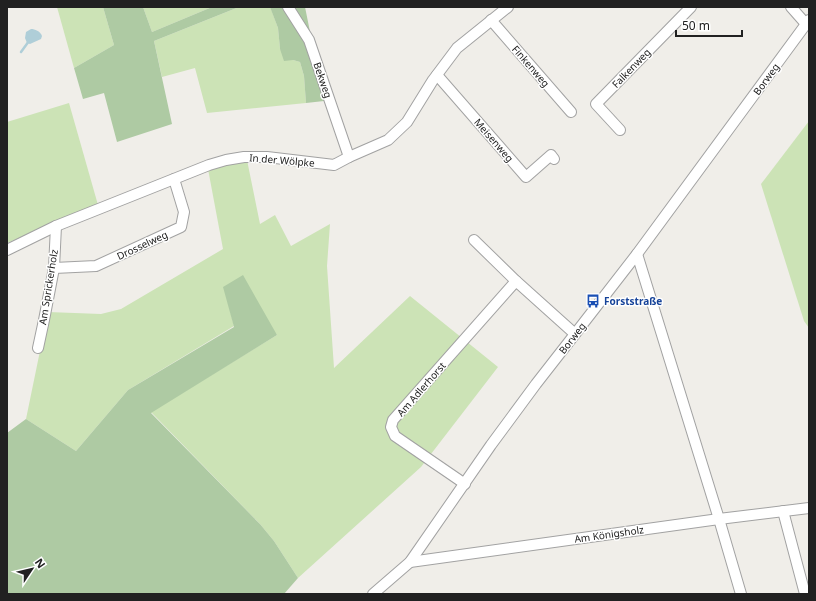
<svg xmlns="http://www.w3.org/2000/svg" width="816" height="601" font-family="'Noto Sans',sans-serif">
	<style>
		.grass { fill: #cce3b6 }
		.forest { fill: #aecaa3 }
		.water { fill: #afced8 }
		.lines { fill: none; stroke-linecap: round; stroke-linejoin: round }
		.stream { stroke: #afced8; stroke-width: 2.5 }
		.minor-casing { stroke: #a2a2a2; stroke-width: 12 }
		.minor { stroke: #fff; stroke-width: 10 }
		.labels { text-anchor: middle; stroke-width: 3; stroke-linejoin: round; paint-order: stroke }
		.street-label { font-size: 10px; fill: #212121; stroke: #fff }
		.transit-label { font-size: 10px; font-weight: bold; fill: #164399; stroke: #fff; text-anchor: start }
	</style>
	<rect width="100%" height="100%" fill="#f0eee9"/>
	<g class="grass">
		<polygon points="57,7 103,7 114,45 74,68"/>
		<polygon points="143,7 212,7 152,32"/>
		<polygon points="239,7 270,7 271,9 278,28 280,49 293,60 300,62 304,76 306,103 207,113 195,68 162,77 154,41"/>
		<polygon points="69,103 98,205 7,243 7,122"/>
		<polygon points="809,121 809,328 804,321 761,184"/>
		<polygon points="247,160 260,224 275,215 291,246 330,224 327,266 334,368 410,296 498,367 421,467 298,578 274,541 260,524 151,412 277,335 224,287 234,326 128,390 76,451 26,419 48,312 101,314 121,309 223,249 208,169"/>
	</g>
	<g class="forest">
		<polygon points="103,7 143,7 152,32 212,7 239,7 154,41 172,124 117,142 104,93 83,99 74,68 114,45"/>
		<polygon points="270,7 305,7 324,101 306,103 304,76 300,62 293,60 284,61 280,49 278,28"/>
		<polygon points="243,275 277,335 151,413 260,524 274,541 298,578 284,594 7,594 7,433 26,419 76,451 128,390 234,327 223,287"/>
	</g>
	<path class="water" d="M31,29C35,29 40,31 42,36L41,39L30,44L27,43L25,38L26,32Z"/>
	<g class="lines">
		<polyline class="stream" points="21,52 29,41"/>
		<g class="minor-casing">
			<g id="minor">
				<polyline points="288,7 309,40 349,157"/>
				<polyline points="791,7 806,24"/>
				<polyline points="491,20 571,112"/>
				<polyline points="437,75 526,177 551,155 554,159"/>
				<polyline points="620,130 596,104 691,7"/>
				<polyline points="474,240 516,281"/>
				<polyline points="7,250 56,226 209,165 226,160 244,157 267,157 334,165 349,157 388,140 407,122 433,80 457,48 508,7"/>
				<polyline points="637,254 719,519 741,594"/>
				<polyline points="54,268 96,266 181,227 184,212 174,179"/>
				<polyline points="38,348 44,320 54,268 56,226"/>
				<polyline points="465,484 395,436 391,427 393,420 516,281 575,334"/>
				<polyline points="783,511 805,594"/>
				<polyline points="410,562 719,519 809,508"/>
				<polyline points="373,594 410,562 491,445 536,384 575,334 637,254 809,20"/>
			</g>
		</g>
		<use href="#minor" class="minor"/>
	</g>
	<defs>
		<g id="bus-bare" transform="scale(1.08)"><path d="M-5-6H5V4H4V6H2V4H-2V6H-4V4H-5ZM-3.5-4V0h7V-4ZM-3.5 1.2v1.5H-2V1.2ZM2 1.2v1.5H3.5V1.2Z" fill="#1a4fb4" stroke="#fff" stroke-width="2.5" paint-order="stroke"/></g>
	</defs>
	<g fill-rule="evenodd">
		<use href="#bus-bare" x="593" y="301"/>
	</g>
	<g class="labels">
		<g class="street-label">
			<text transform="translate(531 66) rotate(49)" y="4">Finkenweg</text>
			<text transform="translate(631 68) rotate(-46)" y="4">Falkenweg</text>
			<text transform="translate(766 79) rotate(-54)" y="4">Borweg</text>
			<text transform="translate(323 80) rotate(71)" y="4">Bekweg</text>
			<text transform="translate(494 140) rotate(49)" y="4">Meisenweg</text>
			<text transform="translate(282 160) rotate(5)" y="4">In der Wölpke</text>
			<text transform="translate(142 245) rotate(-25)" y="4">Drosselweg</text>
			<text transform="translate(48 287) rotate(-81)" y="4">Am Sprickerholz</text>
			<text transform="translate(572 338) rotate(-52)" y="4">Borweg</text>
			<text transform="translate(421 389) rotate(-49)" y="4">Am Adlerhorst</text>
			<text transform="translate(609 534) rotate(-8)" y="4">Am Königsholz</text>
		</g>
		<g class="transit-label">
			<text x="604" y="305">Forststraße</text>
		</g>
	</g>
	<rect width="816" height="601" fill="none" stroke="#212121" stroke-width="16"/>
	<g transform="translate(32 569) rotate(55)" stroke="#ffffff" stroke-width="3" paint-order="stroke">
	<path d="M0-3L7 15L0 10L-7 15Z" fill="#212121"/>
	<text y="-6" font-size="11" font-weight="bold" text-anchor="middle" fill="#212121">N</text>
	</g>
	<path d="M676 30v6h66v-6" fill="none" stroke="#212121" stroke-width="2"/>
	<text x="682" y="30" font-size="12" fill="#212121" stroke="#ffffff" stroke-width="3" paint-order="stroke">50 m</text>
</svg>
